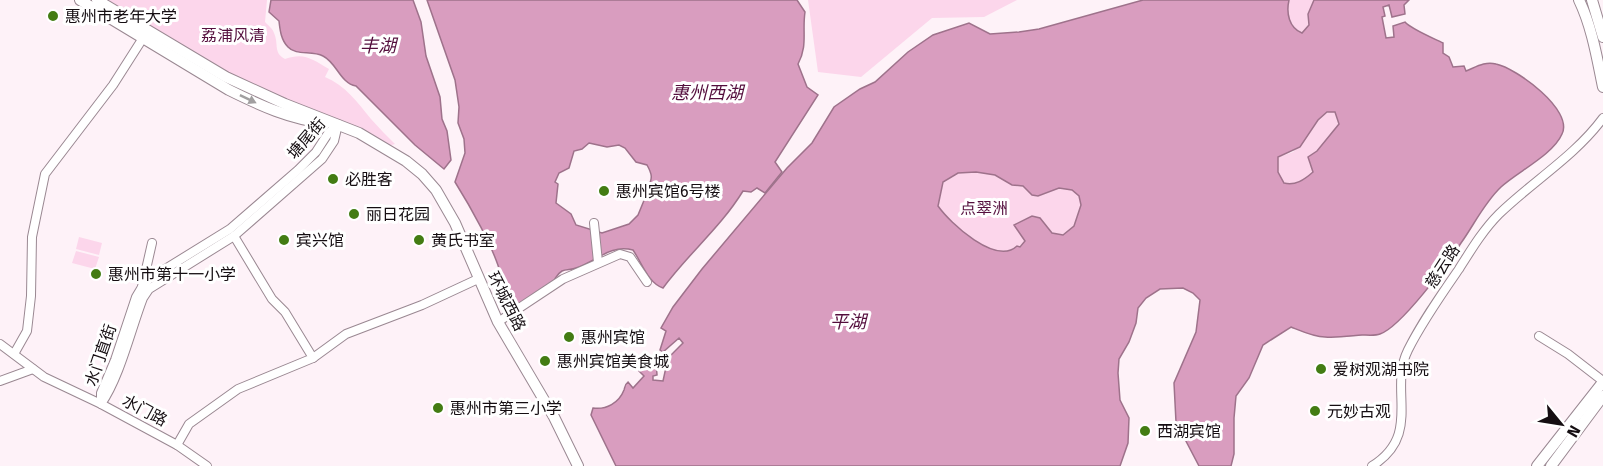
<svg xmlns="http://www.w3.org/2000/svg" width="1603" height="466" font-family="'Fira Sans','Noto Sans SC',sans-serif">
	<style>
		.green { fill: #fcd6eb }
		.water { fill: #d99dbf; stroke: #9e728b; stroke-width: 1.5; fill-rule: evenodd }
		.lines { fill: none; stroke-linecap: round; stroke-linejoin: round }
		.minor-casing { stroke: #9a8892; stroke-width: 10 }
		.major-casing { stroke: #9a8892; stroke-width: 12 }
		.minor { stroke: #fff; stroke-width: 8 }
		.major { stroke: #fff; stroke-width: 10 }
		.oneway { fill: #a19fa0 }
		.poi-dot { fill: #437c13; stroke: #fff; stroke-width: 2 }
		.labels { text-anchor: middle; stroke-width: 6; stroke-linejoin: round; paint-order: stroke }
		.poi-label { font-size: 16px; fill: #150e12; stroke: #fff; text-anchor: start }
		.park-label { font-size: 16px; fill: #550f3e; stroke: #fff }
		.street-label { font-size: 16px; fill: #150e12; stroke: #fff }
		.water-label { font-size: 18px; font-style: italic; fill: #530d3c; stroke: #fff }
	</style>
	<rect width="100%" height="100%" fill="#fef2f8"/>
	<g class="green">
		<path d="M103,0H267L265,22C268,25 273,29 274,33C279,44 273,53 285,59C304,52 312,59 329,69L325,77C345,85 358,103 371,119C379,128 387,136 395,144L388,146L331,117L245,82Z"/>
		<polygon points="808,0 1017,0 984,17 932,18 861,77 818,72"/>
		<path d="M1289,0H1314L1308,14L1309,25L1303,33C1289,28 1286,13 1289,0Z"/>
		<path d="M1335,111L1339,124L1309,163L1313,172C1304,180 1295,186 1284,183L1278,172V157C1283,155 1289,154 1293,152C1309,140 1314,113 1335,111Z"/>
		<path d="M976,172L995,175L1012,185L1023,186L1032,195L1038,196L1059,188L1072,190L1080,196L1081,205L1074,226L1063,235L1052,233L1039,218L1032,216L1014,225L1025,241C1000,271 953,227 938,206L943,183L958,173Z"/>
		<polygon points="79,237 102,243 99,255 76,249"/>
		<polygon points="76,251 99,257 95,269 72,263"/>
	</g>
	<g class="water">
		<path d="M271,0H413L421,22L426,56L440,97L442,119L447,131L451,160L444,169L415,145L356,86C340,83 337,63 323,56C312,50 296,56 288,47C281,40 280,30 279,21L269,12Z"/>
		<path d="M427,0H797L805,12C802,31 808,46 798,64L807,87L818,95L775,162L782,172L765,193L757,188L751,192L743,191C721,227 688,254 663,288C648,283 642,263 633,250C610,244 597,261 576,268C572,270 566,269 562,271C557,274 553,281 552,287L520,304L507,303C503,294 503,285 501,275C494,248 470,206 455,182L465,153L464,139L458,123L459,107L455,80ZM589,143L607,147L619,145L625,148L636,162L647,165C652,174 653,178 648,187L652,195L645,198L638,215L629,224L602,233L576,225L571,214L556,203L558,184L555,182L559,173L569,168L574,151L582,149Z"/>
		<path d="M1143,0H1289C1286,13 1289,28 1302,33L1309,25L1308,14L1314,0H1409L1404,5L1405,14L1392,17L1389,5L1383,7L1385,16L1382,17L1386,38L1394,37L1393,26L1405,22C1411,29 1433,38 1443,43V53L1449,57L1453,67L1464,66L1466,71C1476,67 1485,61 1496,64C1516,68 1574,110 1562,134C1553,155 1517,172 1501,187C1484,203 1474,225 1461,243C1448,263 1401,327 1380,334C1375,336 1367,335 1362,335C1350,336 1337,338 1325,337C1314,337 1301,331 1291,327L1263,345L1249,378L1236,396L1234,418V454L1231,466H1199L1176,422L1174,383L1196,332L1200,300L1193,293L1183,288L1160,289L1146,298L1138,308L1136,323L1129,342L1119,359L1118,373L1120,400L1129,418L1128,443L1120,466H616L591,415L593,408C606,410 619,403 624,390C625,387 625,384 628,382L633,388L644,376L639,371L644,355L656,361L657,375L653,376V380L663,381L668,358L683,343L679,338L663,352L660,350L666,331L661,328L673,307L702,269L787,168L812,143L834,107L860,89L875,82L908,52L933,35L969,23L990,34L1019,32L1039,29ZM1327,112H1335L1339,124L1317,151L1308,157L1313,172C1304,180 1295,186 1284,183L1278,172V157L1300,147L1318,120ZM976,172L995,175L1012,185L1023,186L1032,195L1038,196L1059,188L1072,190L1079,196L1081,205L1074,226L1063,235L1052,233L1040,218L1032,216L1014,225L1025,241L1020,247L1017,246C996,266 950,223 938,206L943,182L958,173Z"/>
	</g>
	<g class="lines">
		<g class="minor-casing">
			<g id="minor">
				<polyline points="594,223 598,262"/>
				<polyline points="142,287 149,279 230,229 298,170 316,152 327,135 337,124"/>
				<polyline points="498,322 563,279 620,254 630,257 647,282"/>
				<polyline points="1539,336 1568,354 1603,381"/>
				<polyline points="0,344 44,377 101,404 177,445 207,466"/>
				<polyline points="14,354 27,331 31,296 32,237 45,174 113,85 143,38"/>
				<polyline points="313,358 346,334 422,305 478,279"/>
				<polyline points="0,381 33,369"/>
				<polyline points="101,403 101,393 115,360 136,297 142,287 152,243"/>
				<path d="M101,404C120,377 131,329 143,298L149,289L234,236L322,159L334,141L338,124"/>
				<polyline points="177,445 189,424 238,389 313,358 285,312 272,299 234,236"/>
				<path d="M1372,466C1423,434 1388,390 1408,350C1422,322 1441,295 1459,269C1471,250 1483,230 1499,214C1533,181 1575,156 1603,118"/>
			</g>
		</g>
		<g class="major-casing">
			<g id="major">
				<path d="M80,0L229,90C259,105 292,120 326,123"/>
				<polyline points="97,0 226,77 285,104 359,133 406,161 422,174 436,190 455,223 498,322 554,417 578,466"/>
				<path d="M1579,0C1592,27 1597,58 1603,87"/>
				<polyline points="1592,0 1603,37"/>
				<polyline points="1537,466 1603,382"/>
				<polyline points="1551,466 1603,396"/>
			</g>
		</g>
		<use href="#minor" class="minor"/>
		<use href="#major" class="major"/>
	</g>
	<defs><path id="oneway-solid" d="M-6-.8H1V-3.2L6.5 0L1 3.2V.8H-6Z" transform="scale(1.5)"/></defs>
	<use class="oneway" href="#oneway-solid" transform="translate(248 99) rotate(26)"/>
	<g class="poi-dot">
		<circle cx="53" cy="16" r="6"/>
		<circle cx="333" cy="179" r="6"/>
		<circle cx="604" cy="191" r="6"/>
		<circle cx="354" cy="214" r="6"/>
		<circle cx="284" cy="240" r="6"/>
		<circle cx="419" cy="240" r="6"/>
		<circle cx="96" cy="274" r="6"/>
		<circle cx="569" cy="337" r="6"/>
		<circle cx="545" cy="361" r="6"/>
		<circle cx="1321" cy="369" r="6"/>
		<circle cx="438" cy="408" r="6"/>
		<circle cx="1315" cy="411" r="6"/>
		<circle cx="1145" cy="431" r="6"/>
	</g>
	<g class="labels">
		<g class="poi-label">
			<text x="65" y="22">惠州市老年大学</text>
			<text x="345" y="185">必胜客</text>
			<text x="616" y="197">惠州宾馆6号楼</text>
			<text x="366" y="220">丽日花园</text>
			<text x="296" y="246">宾兴馆</text>
			<text x="431" y="246">黄氏书室</text>
			<text x="108" y="280">惠州市第十一小学</text>
			<text x="581" y="343">惠州宾馆</text>
			<text x="557" y="367">惠州宾馆美食城</text>
			<text x="1333" y="375">爱树观湖书院</text>
			<text x="450" y="414">惠州市第三小学</text>
			<text x="1327" y="417">元妙古观</text>
			<text x="1157" y="437">西湖宾馆</text>
		</g>
		<g class="park-label">
			<text x="233" y="41">荔浦风清</text>
			<text x="984" y="214">点翠洲</text>
		</g>
		<g class="street-label">
			<text transform="translate(306 138) rotate(-49)" y="6">塘尾街</text>
			<text transform="translate(1442 266) rotate(-57)" y="6">慈云路</text>
			<text transform="translate(507 301) rotate(63)" y="6">环城西路</text>
			<text transform="translate(100 355) rotate(-71)" y="6">水门直街</text>
			<text transform="translate(145 410) rotate(28)" y="6">水门路</text>
		</g>
		<g class="water-label">
			<text x="378" y="52">丰湖</text>
			<text x="707" y="99">惠州西湖</text>
			<text x="848" y="328">平湖</text>
		</g>
	</g>
	<g transform="translate(1561 424) rotate(120)" stroke="#ffffff" stroke-width="4.5" paint-order="stroke">
	<path d="M0-4.5L10 22L0 15L-10 22Z" fill="#150e12"/>
	<text y="-9" font-size="16" font-weight="bold" text-anchor="middle" fill="#150e12">N</text>
	</g>
</svg>
